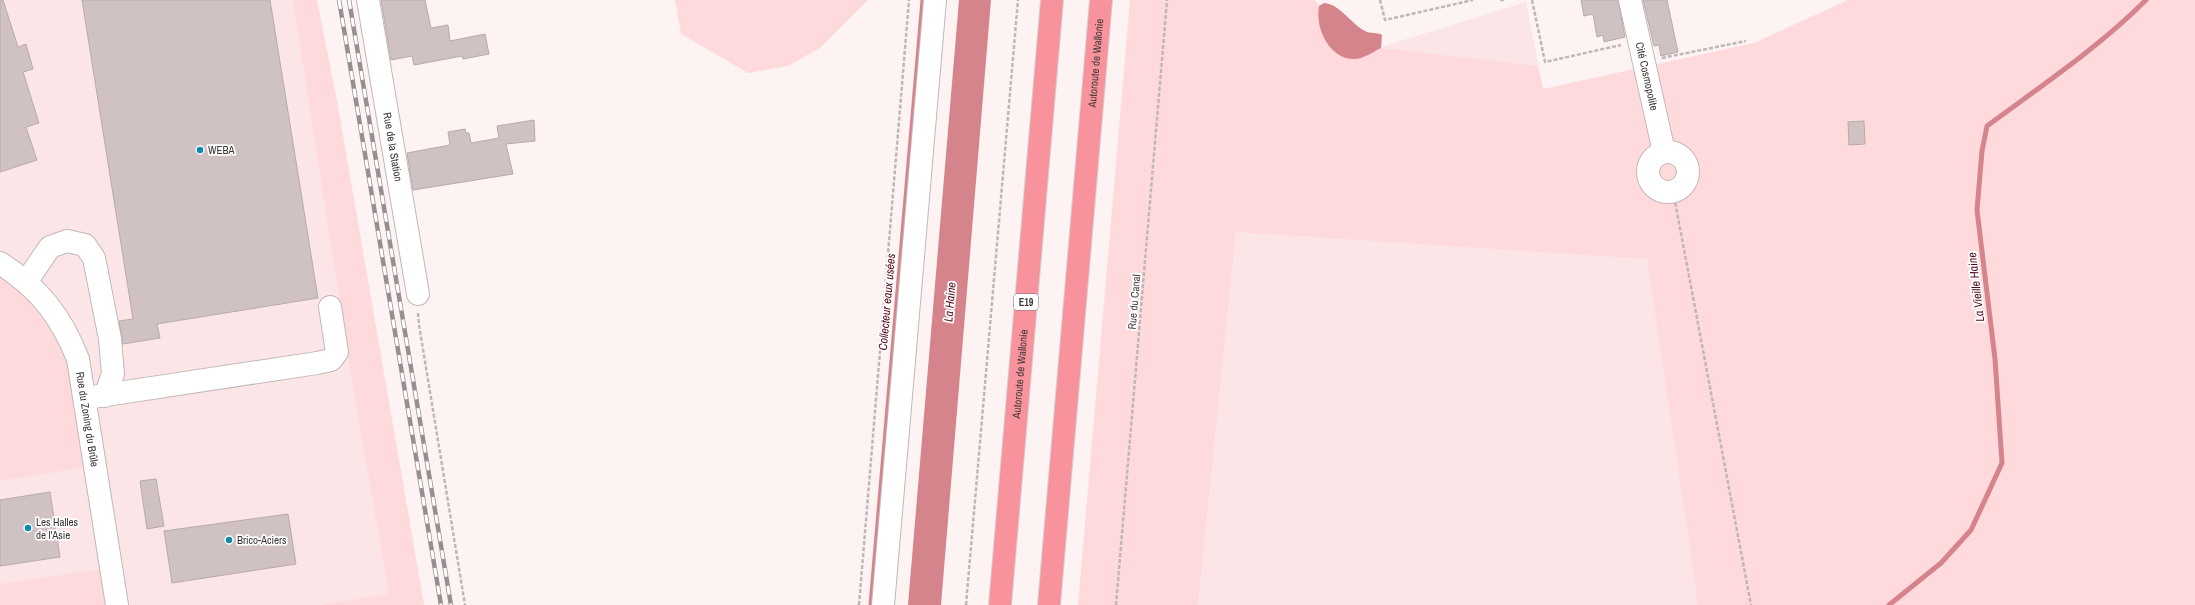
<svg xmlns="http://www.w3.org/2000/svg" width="2195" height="605" viewBox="0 0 2195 605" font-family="'Archivo Narrow',sans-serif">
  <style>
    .built { fill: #fce5e7 }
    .green { fill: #fedadc }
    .water { fill: #d6848c }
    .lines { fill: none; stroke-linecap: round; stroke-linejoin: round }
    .stream { stroke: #d6848c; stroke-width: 5 }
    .building { fill: #d0c2c3; stroke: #b7aaab }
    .minor-casing { stroke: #c3b6b7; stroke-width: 24 }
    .highway-casing { stroke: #d4d3d3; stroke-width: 24 }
    .path { stroke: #bfb6b6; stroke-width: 2.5; stroke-dasharray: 4 2; stroke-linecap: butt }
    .minor { stroke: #fff; stroke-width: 22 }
    .highway { stroke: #f8939d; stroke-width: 22 }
    .rail-casing { stroke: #978f8f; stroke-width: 4.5 }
    .rail { stroke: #fff; stroke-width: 3; stroke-dasharray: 9; stroke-linecap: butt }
    .poi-dot { fill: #0e8aac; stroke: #fff; stroke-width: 1.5 }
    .labels { text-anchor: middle; stroke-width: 3.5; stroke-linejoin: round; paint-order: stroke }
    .shield { fill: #fff; stroke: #767373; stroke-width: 1 }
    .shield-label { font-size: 10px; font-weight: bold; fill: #3c3737 }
    .street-label { font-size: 11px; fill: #3c3737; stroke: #fff }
    .poi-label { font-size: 11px; fill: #3c3737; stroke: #fff; text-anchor: start }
    .water-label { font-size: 12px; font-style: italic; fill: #54091b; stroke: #fff }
  </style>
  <rect width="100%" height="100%" fill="#fef3f3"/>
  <path class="built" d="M0,0H317L338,107L424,605H0Z
    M1315,0L1320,6L1381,47L1526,2L1543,89L1647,259L2195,605H1198L1236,232Z"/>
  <path class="green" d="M293,0H317L338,107L424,605H321L389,594L353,386Z
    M675,0H868L820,48L788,66L748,73L681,34Z
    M1130,0H1315C1321,8 1317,15 1320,23C1322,29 1327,34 1330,39C1345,65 1357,61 1381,48L1538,66L1543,89L1754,43L1848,0H2195V605H1697L1696,588L1647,259L1236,232L1198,605H1078Z
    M0,276L30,298L50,324L69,362L86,467L0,481Z
    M102,569L108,605H0V584Z"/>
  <path class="water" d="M959,0H991L941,605H908Z
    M1324,3C1340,4 1351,24 1365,31C1371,34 1377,32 1382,35L1381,48C1373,52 1362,60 1352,59C1328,57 1315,27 1319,6Z"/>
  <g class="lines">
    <path class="stream" d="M871,605L923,0
      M1889,605L1941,563L1971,530L2002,463L1995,359L1977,210L1982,151L1987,126C2041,86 2098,48 2146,0"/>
  </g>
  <path class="building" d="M3,0L18,47L26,44L33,69L23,72L39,123L26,127L37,160L0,172V1Z
    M82,0H270L318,298L157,324L160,338L123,344L119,321L133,319Z
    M381,0H425L431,28L448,25L450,41L485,34L489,54L463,59L462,56L414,65L412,56L391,60Z
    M1581,0H1618L1625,37L1604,42L1603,35L1597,37L1593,14L1584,16Z
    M1643,0H1667L1678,52L1661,56L1659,45L1654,46Z
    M534,120L535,141L506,144L513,174L413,190L407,153L450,145L448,132L465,129L466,133H469L471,143L499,138L497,126Z
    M1864,121L1865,144L1849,145L1848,122Z
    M156,479L164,526L147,529L140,481Z
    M50,492L60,557L0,566V500Z
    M288,514L296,564L172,583L164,531Z"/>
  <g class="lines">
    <defs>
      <g id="minor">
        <path id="s1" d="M368,0L418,294"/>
        <path id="s2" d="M1630,0L1664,152"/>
        <circle cx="1668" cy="172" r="20"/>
        <path id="s3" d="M0,263C39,288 61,316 78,359L117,605"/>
        <path d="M26,282L50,247L67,241L85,245L94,258L110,339L113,374L105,396"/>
        <path d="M86,398L317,363L331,360L337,352L330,307"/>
        <path d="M883,605L935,0"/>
      </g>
      <g id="highway">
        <path id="s4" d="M1000,605L1052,0"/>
        <path id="s5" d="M1049,605L1101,0"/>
      </g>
    </defs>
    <use href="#minor" class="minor-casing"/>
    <use href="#highway" class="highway-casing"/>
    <path class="path" d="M1380,0L1385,20L1473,0
      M1500,0H1505
      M1532,0L1545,62L1621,45
      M1662,58L1746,41
      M1673,191L1751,605
      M418,313L419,325L465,605
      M859,605L909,0
      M966,605L1018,0
      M1116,605L1167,0"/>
    <use href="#minor" class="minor"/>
    <use href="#highway" class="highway"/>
    <defs>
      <path id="rail" d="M339,0L441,605
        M349,0L451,605"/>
    </defs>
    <use href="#rail" class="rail-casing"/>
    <use href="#rail" class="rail"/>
  </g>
  <g class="poi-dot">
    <circle cx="200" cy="150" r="4"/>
    <circle cx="28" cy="528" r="4"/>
    <circle cx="229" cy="540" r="4"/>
  </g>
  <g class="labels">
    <rect class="shield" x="1014" y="294" width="24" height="16" rx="3"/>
    <g class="shield-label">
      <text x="1026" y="306">E19</text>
    </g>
    <g class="street-label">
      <text dy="4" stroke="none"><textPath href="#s5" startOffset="544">Autoroute de Wallonie</textPath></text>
      <text dy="4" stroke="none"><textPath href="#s2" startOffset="78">Cité Cosmopolite</textPath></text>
      <text dy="4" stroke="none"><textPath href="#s1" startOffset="149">Rue de la Station</textPath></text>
      <text transform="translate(1134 302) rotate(-85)" y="4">Rue du Canal</text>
      <text dy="4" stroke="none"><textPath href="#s4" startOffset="232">Autoroute de Wallonie</textPath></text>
      <text dy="4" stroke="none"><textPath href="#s3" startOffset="187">Rue du Zoning du Brûle</textPath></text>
    </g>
    <g class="poi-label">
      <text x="208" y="154">WEBA</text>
      <text x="36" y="526">Les Halles<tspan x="36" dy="13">de l'Asie</tspan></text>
      <text x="237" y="544">Brico-Aciers</text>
    </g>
    <g class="water-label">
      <text transform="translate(1976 287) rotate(-97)" y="4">La Vieille Haine</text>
      <text transform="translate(887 302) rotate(-85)" y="4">Collecteur eaux usées</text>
      <text transform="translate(950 302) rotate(-85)" y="4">La Haine</text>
    </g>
  </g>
</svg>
